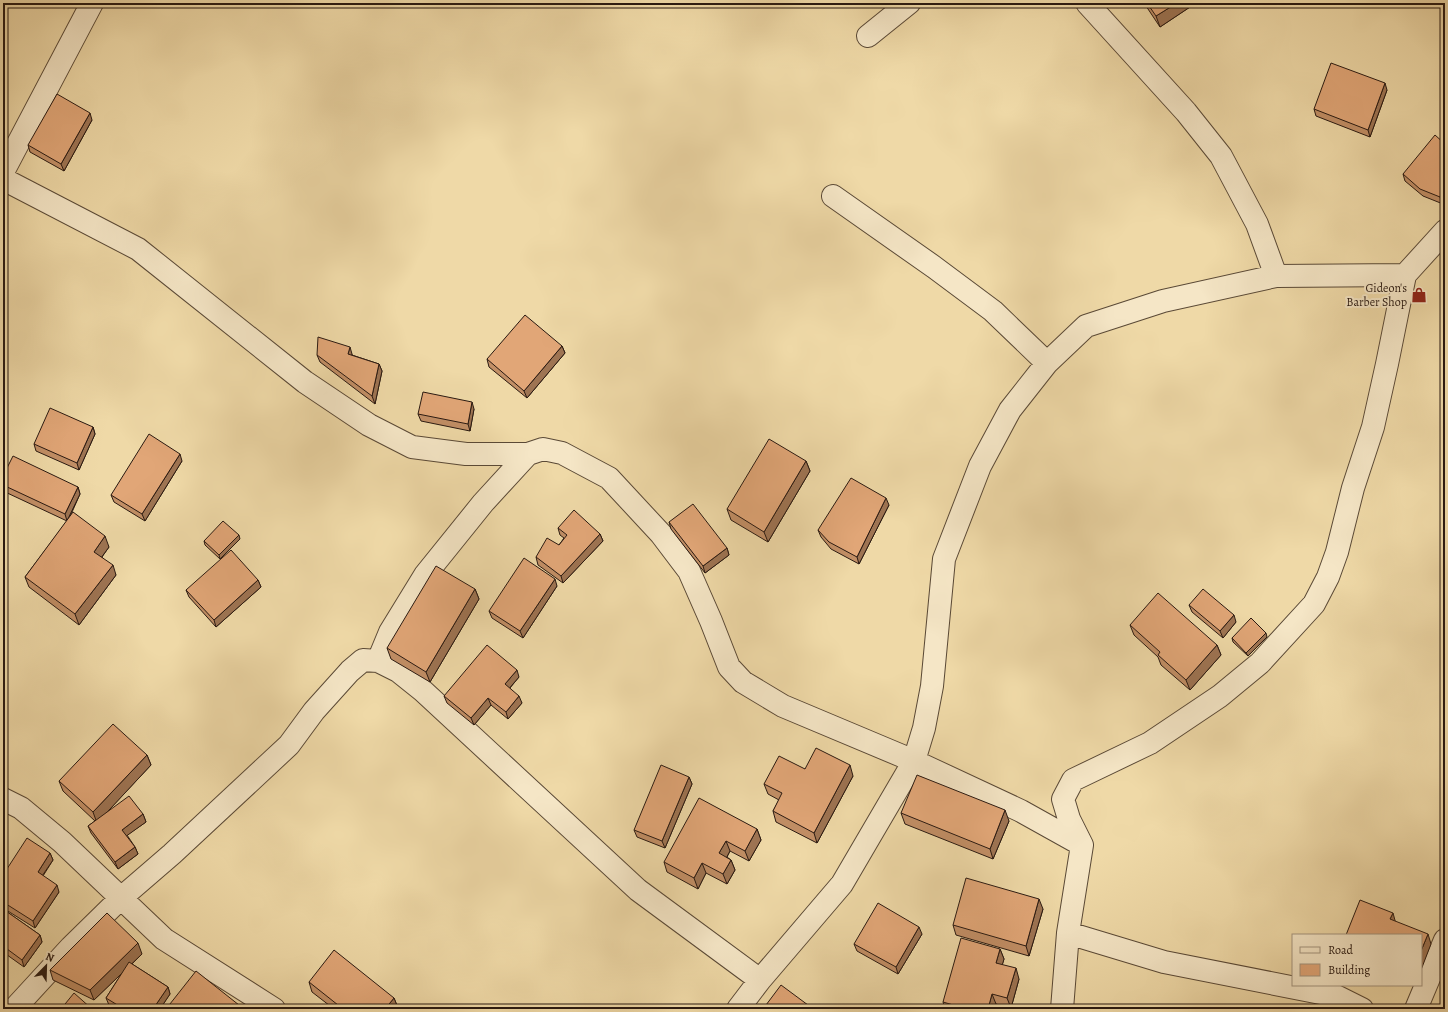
<svg xmlns="http://www.w3.org/2000/svg" width="1448" height="1012" viewBox="0 0 1448 1012" font-family="Alegreya,serif">
  <style>
    .lines { fill: none; stroke-linecap: round; stroke-linejoin: round }
    .minor-casing { stroke: #5a4936; stroke-width: 24 }
    .minor { stroke: #f5e6c6; stroke-width: 22 }
    .wall { fill: #c28f66; stroke: #291911 }
    .shaded-wall { fill: #9e7453; stroke: #291911 }
    .building { fill: #e1a677; stroke: #291911 }
    .labels { text-anchor: middle; stroke-width: 4; stroke-linejoin: round; paint-order: stroke }
    .poi-label { font-size: 12px; fill: #291911; stroke: #f5e6c6; text-anchor: end }
  </style>
  <rect width="100%" height="100%" fill="#efd9a7"/>
  <filter id="stains"><feTurbulence type="fractalNoise" baseFrequency=".005" numOctaves="4"/><feColorMatrix values="0 0 0 0 .2 0 0 0 0 .09 0 0 0 0 .02 0 0 0 .5 -.17"/></filter>
  <radialGradient id="worn" r=".72"><stop offset=".6" stop-color="#630" stop-opacity="0"/><stop offset="1" stop-color="#630" stop-opacity=".3"/></radialGradient>
  <g class="lines">
    <defs>
      <path id="minor" d="M1087,3L1186,112L1221,156L1257,224L1276,276
        M868,36L909,3
        M3,172L92,3
        M3,179L138,249L305,382L369,425L412,447L466,454H528
        M833,196L934,267L993,311L1047,363
        M378,661L390,632L425,575L483,503L528,454L543,449L562,453L609,478L661,534L689,571L711,621L729,667L743,682L783,706L914,761L1021,811L1082,845
        M3,799L21,808L62,842L164,939L274,1009
        M1068,933L1164,962L1336,996L1362,1009
        M14,1009L71,947L121,898L172,854L289,745L314,711L350,671L363,660L378,661L398,671L423,691L638,890L760,980
        M738,1009L760,980L842,884L914,761L924,728L932,686L944,559L980,466L1010,410L1047,363L1086,326L1163,301L1276,276L1405,275L1445,231
        M1062,1009L1068,933L1082,845L1069,819L1063,799L1073,780L1150,743L1220,696L1260,663L1314,604L1328,577L1337,552L1353,488L1373,427L1387,364L1405,275
        M1416,1009L1445,940"/>
    </defs>
    <use href="#minor" class="minor-casing"/>
    <use href="#minor" class="minor"/>
  </g>
  <path class="wall" d="M1144,3H1196L1160,27Z
    M1387,90L1370,137L1316,116L1314,109Z
    M92,120L64,171L30,152L28,145Z
    M1445,144V201L1443,204L1423,196L1405,181L1403,174Z
    M562,346L565,353L527,398L489,367L487,359Z
    M352,354V355L379,364L382,371L375,404L320,362L317,355Z
    M474,409L470,431L421,421L418,414Z
    M93,427L95,434L79,470L36,451L34,444Z
    M182,461L145,521L114,502L111,495Z
    M806,461L810,471L768,542L731,520L727,509Z
    M3,476L78,487L80,494L69,519L109,547L102,557L116,575L79,625L29,587L25,577L67,521L3,491Z
    M889,505L859,564L831,549L821,537L818,530Z
    M669,522L727,548L729,555L705,573L671,529Z
    M558,528L600,534L603,541L563,583L538,565L536,557L559,545L564,538L560,535Z
    M240,539L220,559L205,545L204,541Z
    M258,580L261,587L216,627L189,597L186,590Z
    M557,586L523,638L492,618L489,611Z
    M475,589L479,599L430,682L391,659L387,648Z
    M1189,605L1236,622L1223,638L1192,612Z
    M1130,625L1217,645L1221,655L1190,690L1161,665L1158,657L1134,635Z
    M1267,637L1248,656L1233,642L1232,638Z
    M519,677L510,688L522,703L508,719L491,705L474,725L447,703L444,696Z
    M147,755L151,765L106,813L143,814L146,822L127,835L135,847L138,854L118,869L91,833L88,826L95,821L63,791L59,781Z
    M805,769L853,776L817,843L776,822L773,811L779,800L768,794L764,784Z
    M689,777L692,784L665,848L637,837L634,830Z
    M901,813L1009,821L993,859L905,824Z
    M757,829L761,840L749,861L730,851L727,857L731,860L735,870L727,884L706,873L698,889L667,872L664,862Z
    M50,853L53,860L43,876L59,892L35,928L3,908V875Z
    M3,909L40,935L42,942L24,967L3,952Z
    M1043,909L1029,956L956,935L953,925Z
    M922,934L898,974L857,951L854,944Z
    M1000,949L1004,959L1002,965L1019,979L1011,1008L996,1004L994,1009H945L943,1002Z
    M142,954L132,964L168,987L170,994L160,1009H115L109,1005L106,998L122,973L94,1000L53,980L50,970Z
    M309,982L394,998L398,1008L397,1009H334L312,992Z"/>
  <path class="shaded-wall" d="M1177,3H1196L1160,27L1156,16Z
    M1385,83L1387,90L1370,137L1368,130Z
    M90,113L92,120L64,171L61,164Z
    M1445,190V201L1443,204L1440,197Z
    M562,346L565,353L527,398L524,391Z
    M350,347L352,354L350,361L348,354Z
    M379,364L382,371L375,404L372,396Z
    M472,402L474,409L470,431L468,424Z
    M93,427L95,434L79,470L77,463Z
    M180,454L182,461L145,521L142,514Z
    M806,461L810,471L768,542L764,532Z
    M78,487L80,494L67,521L65,514Z
    M886,498L889,505L859,564L857,557Z
    M600,534L603,541L563,583L561,576Z
    M239,535L240,539L220,559L219,555Z
    M105,536L109,547L98,562L94,552Z
    M727,548L729,555L705,573L703,566Z
    M113,565L116,575L79,625L75,614Z
    M555,579L557,586L523,638L520,631Z
    M258,580L261,587L216,627L214,620Z
    M475,589L479,599L430,682L426,672Z
    M1234,615L1236,622L1223,638L1220,631Z
    M1266,633L1267,637L1248,656L1246,653Z
    M1217,645L1221,655L1190,690L1186,680Z
    M517,670L519,677L507,691L505,684Z
    M519,696L522,703L508,719L506,712Z
    M488,698L491,705L474,725L471,718Z
    M147,755L151,765L97,823L93,812Z
    M850,765L853,776L817,843L814,833Z
    M689,777L692,784L665,848L662,841Z
    M1005,810L1009,821L993,859L990,849Z
    M143,814L146,822L125,837L122,830Z
    M757,829L761,840L749,861L745,851Z
    M3,838L5,842L3,845Z
    M726,841L730,851L723,864L719,853Z
    M135,847L138,854L118,869L115,862Z
    M50,853L53,860L40,879L38,872Z
    M731,860L735,870L727,884L723,874Z
    M702,863L706,873L698,889L694,878Z
    M57,885L59,892L35,928L33,921Z
    M1039,899L1043,909L1029,956L1026,946Z
    M1393,913L1396,924L1390,919Z
    M919,927L922,934L898,974L896,967Z
    M1428,934L1431,944L1421,970V951Z
    M40,935L42,942L24,967L22,960Z
    M138,943L142,954L94,1000L90,990Z
    M1000,949L1004,959L1000,973L996,963Z
    M1016,968L1019,979L1011,1008L1007,998Z
    M168,987L170,994L160,1009H153Z
    M992,994L996,1004L994,1009H988Z
    M394,998L398,1008L397,1009H385Z"/>
  <path class="building" d="M1147,3H1177L1156,16Z
    M1331,63L1385,83L1368,130L1314,109Z
    M57,94L90,113L61,164L28,145Z
    M1435,135L1445,144V190L1440,197L1420,189L1403,174Z
    M525,315L562,346L524,391L487,359Z
    M318,337L350,347L348,354L379,364L372,396L317,355Z
    M423,392L472,402L468,424L418,414Z
    M50,408L93,427L77,463L34,444Z
    M149,434L180,454L142,514L111,495Z
    M769,439L806,461L764,532L727,509Z
    M13,456L78,487L65,514L3,485V476Z
    M851,478L886,498L857,557L829,542L818,530Z
    M693,504L727,548L703,566L669,522Z
    M574,510L600,534L561,576L536,557L547,538L559,545L567,535L558,528Z
    M73,512L105,536L94,552L113,565L75,614L25,577Z
    M223,521L239,535L219,555L204,541Z
    M231,550L258,580L214,620L186,590Z
    M524,558L555,579L520,631L489,611Z
    M436,566L475,589L426,672L387,648Z
    M1203,589L1234,615L1220,631L1189,605Z
    M1158,593L1217,645L1186,680L1158,655L1160,652L1130,625Z
    M1251,618L1266,633L1246,653L1232,638Z
    M487,645L517,670L505,684L519,696L506,712L488,698L471,718L444,696Z
    M113,724L147,755L93,812L59,781Z
    M816,748L850,765L814,833L773,811L782,793L764,784L779,756L805,769Z
    M661,765L689,777L662,841L634,830Z
    M917,775L1005,810L990,849L901,813Z
    M129,796L143,814L122,830L135,847L115,862L88,826Z
    M699,798L757,829L745,851L726,841L719,853L731,860L723,874L702,863L694,878L664,862Z
    M27,838L50,853L38,872L57,885L33,921L3,902V875Z
    M966,878L1039,899L1026,946L953,925Z
    M1360,900L1393,913L1390,919L1428,934L1421,951V935H1346Z
    M878,903L919,927L896,967L854,944Z
    M3,909L40,935L22,960L3,946Z
    M107,913L138,943L90,990L50,970Z
    M961,938L1000,949L996,963L1016,968L1007,998L992,994L988,1009H967L943,1002Z
    M334,950L394,998L385,1009H343L309,982Z
    M129,962L168,987L153,1009H124L106,998Z
    M196,971L244,1009H166Z
    M781,985L812,1008L811,1009H763Z
    M74,993L92,1009H61Z"/>
  <defs>
    <symbol id="shop-bare" viewBox="-9 -9 18 18"><path d="M-5-2.5h2.3a2.7 3.5 0 0 1 5.4 0H5L5.5 6h-11ZM-1.5-2.5h3a1.5 2.3 0 0 0-3 0Z" fill="#8f2418" stroke="#f5e6c6" stroke-width="2.5" paint-order="stroke"/></symbol>
  </defs>
  <g fill-rule="evenodd">
    <use href="#shop-bare" x="1408" y="284" width="22" height="22"/>
  </g>
  <g class="labels">
    <g class="poi-label">
      <text x="1407" y="292">Gideon's<tspan x="1407" dy="14">Barber Shop</tspan></text>
    </g>
  </g>
  <rect width="1448" height="1012" fill="none" stroke="#efd9a7" stroke-width="16"/>
  <rect x="4" y="4" width="1440" height="1004" fill="none" stroke="#291911" stroke-width="2"/>
  <rect x="8" y="8" width="1432" height="996" fill="none" stroke="#291911"/>
  <rect x="1292" y="934" width="130" height="52" fill="#f5e6c6" stroke="#a3947e"/>
  <rect x="1300" y="947" width="20" height="6" fill="#f5e6c6" stroke="#a3947e"/>
  <text x="1328" y="954" font-size="12" fill="#291911">Road</text>
  <rect x="1300" y="964" width="20" height="12" fill="#e1a677" stroke="#a3947e"/>
  <text x="1328" y="974" font-size="12" fill="#291911">Building</text>
  <g transform="translate(46 966) rotate(23)" stroke="#f5e6c6" stroke-width="3" paint-order="stroke">
  <path d="M0-3L7 15L0 10L-7 15Z" fill="#291911"/>
  <text y="-6" font-size="11" font-weight="bold" text-anchor="middle" fill="#291911">N</text>
  </g>
  <rect width="100%" height="100%" filter="url(#stains)"/>
  <rect width="100%" height="100%" fill="url(#worn)"/>
</svg>
